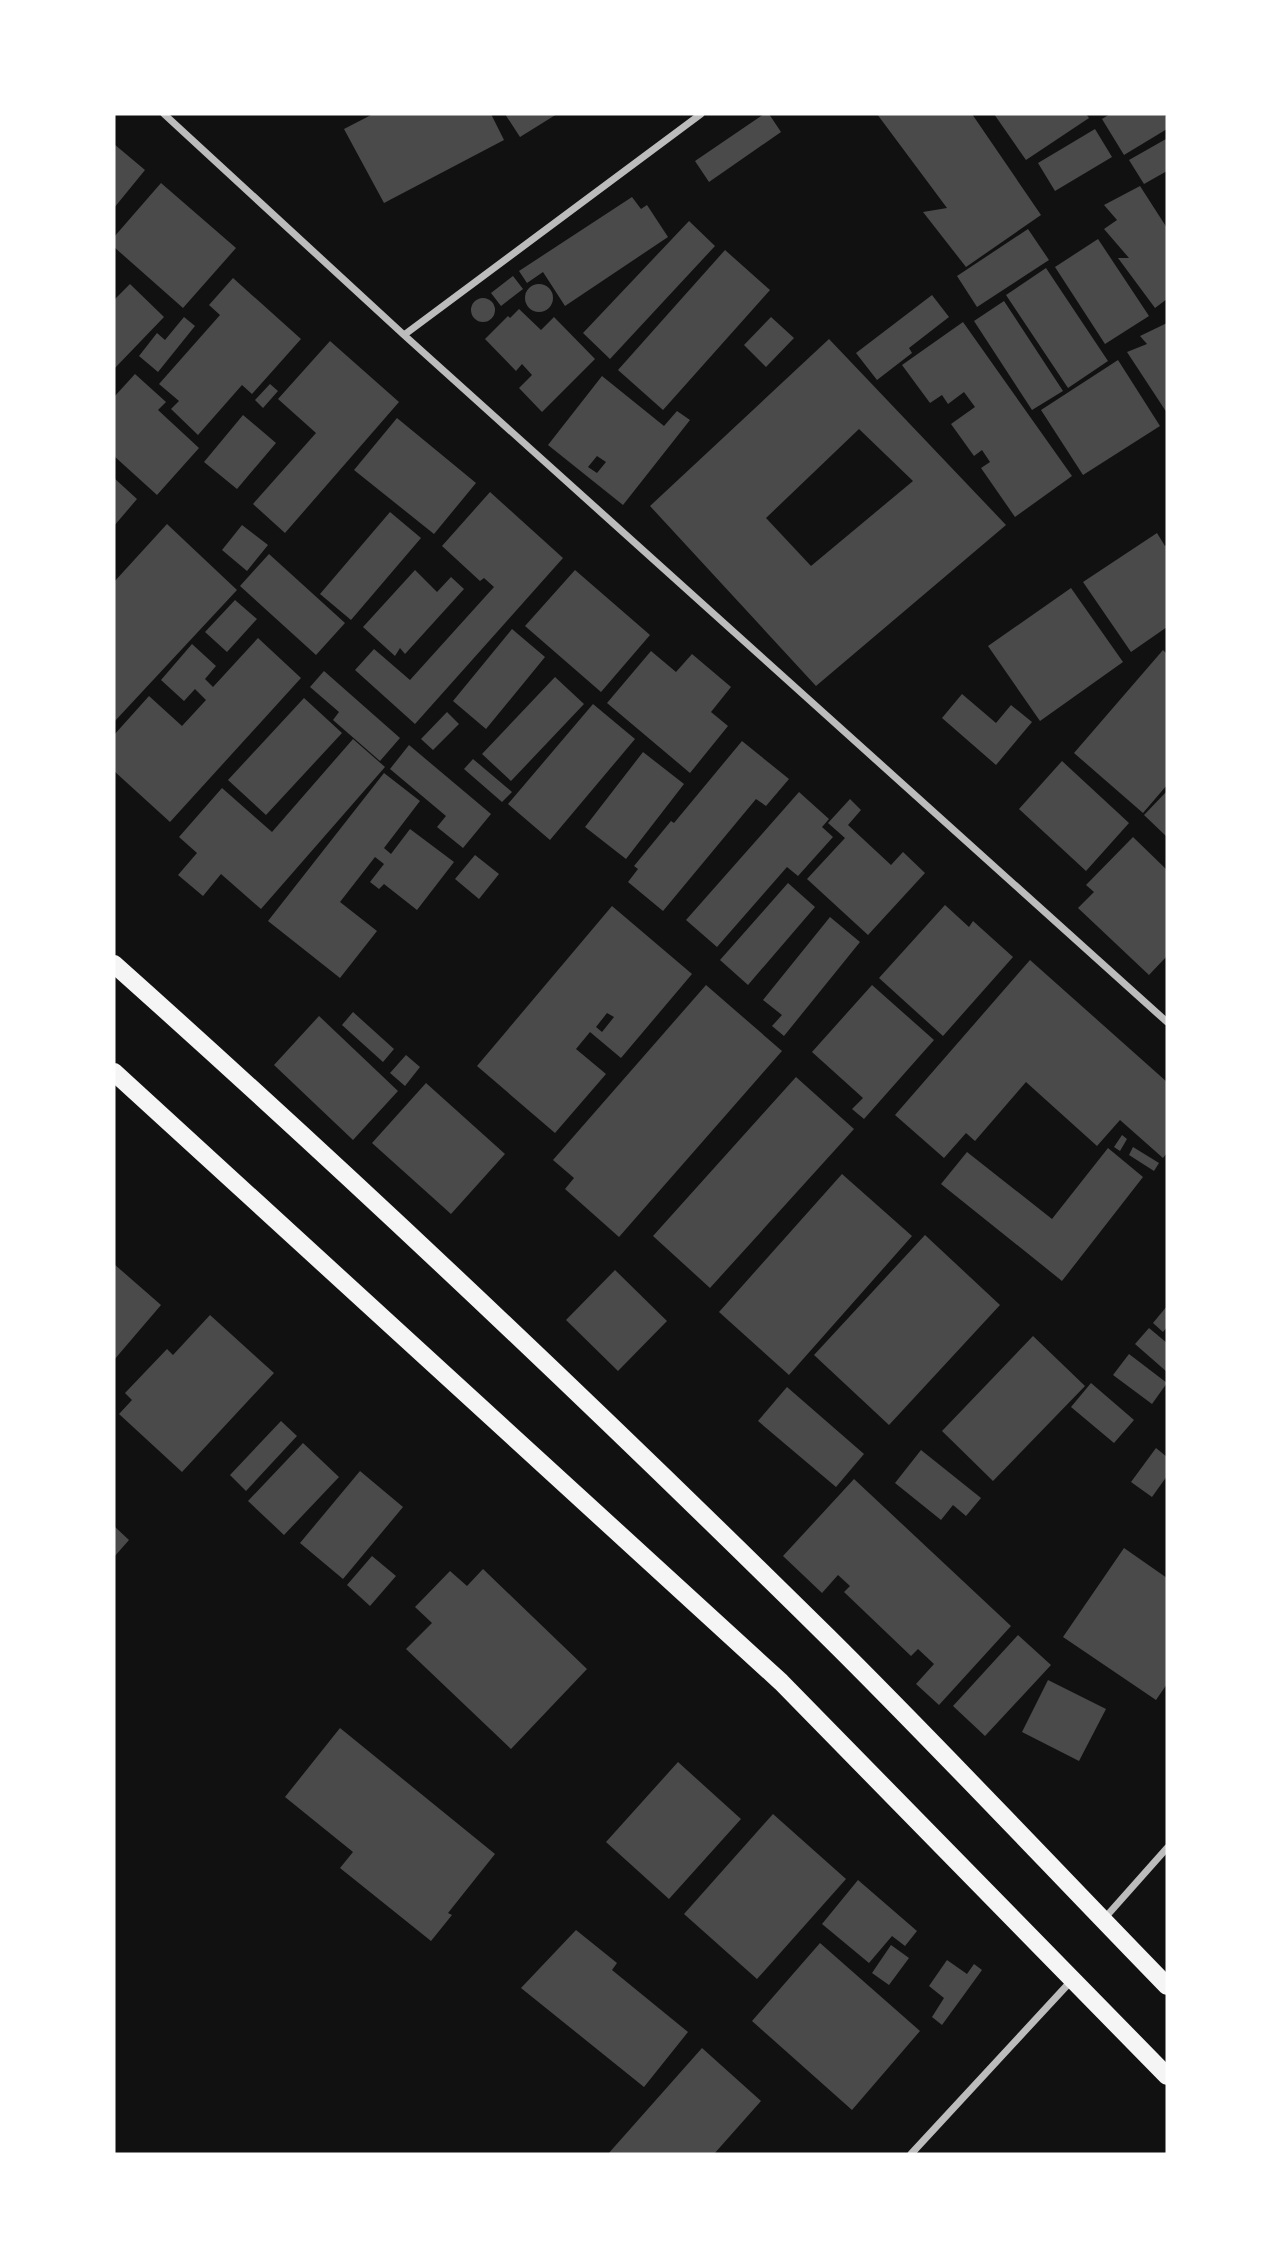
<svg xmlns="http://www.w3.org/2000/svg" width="1281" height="2268" viewBox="0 0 1281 2268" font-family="Karla,sans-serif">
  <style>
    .building { fill: #4a4a4a; fill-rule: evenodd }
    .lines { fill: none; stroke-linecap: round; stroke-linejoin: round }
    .minor { stroke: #bcbcbc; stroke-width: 7 }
    .primary { stroke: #f5f5f5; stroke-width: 18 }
  </style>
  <rect width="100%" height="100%" fill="#111"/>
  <path class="building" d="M373,114H491L504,140L384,203L344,129Z
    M505,114H557L520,137Z
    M764,114H769L781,132L709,182L695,161Z
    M877,114H972L1041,215L966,267L923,212L947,208Z
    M994,114H1086L1089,118L1026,160Z
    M1110,114H1164L1167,118V129L1124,155L1102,119Z
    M1095,129L1112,157L1055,191L1038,163Z
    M1166,139L1167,171L1144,184L1129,160Z
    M114,144L145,170L114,208Z
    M161,183L236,248L183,308L114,247V237Z
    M1140,186L1167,228V299L1155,308L1118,258H1129L1104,229L1117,220L1104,205Z
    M632,197L641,209L647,205L668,237L565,306L543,272L527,283L519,271Z
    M689,221L715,246L610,359L583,333Z
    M1028,229L1049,260L977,307L957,276Z
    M1098,239L1149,316L1105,344L1055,267Z
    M725,250L770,290L663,410L618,370Z
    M1046,268L1108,361L1068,388L1006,295Z
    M513,276L523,289L501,306L491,293Z
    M233,278L301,339L252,394L242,385L198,435L171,409L179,401L159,384L220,315L209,305Z
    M130,284L164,317L114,369V300Z
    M525 298a14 14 0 1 1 28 0a14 14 0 1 1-28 0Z
    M932,295L949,317L909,348L912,353L877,380L856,353Z
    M471 310a12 12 0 1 1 24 0a12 12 0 1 1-24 0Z
    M1004,301L1063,391L1032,410L974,321Z
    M519,309L541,330L554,317L595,359L542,412L519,388L532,375L522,364L516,371L485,339L508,316L510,318Z
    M184,317L195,326L158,372L139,356L157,333L165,340Z
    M771,317L794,338L766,367L744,345Z
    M963,322L1072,476L1015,517L981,468L990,462L982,450L974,456L951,424L975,407L964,392L948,404L942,395L930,403L902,365Z
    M1167,323V413L1127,352L1147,344L1140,336Z
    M829,339L1006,525L816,686L650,506ZM859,429L913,481L811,566L766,518Z
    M330,341L399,402L285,533L253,504L316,433L278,399Z
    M1118,360L1160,426L1083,475L1041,410Z
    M135,374L166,402L158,410L199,448L157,495L114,456V397Z
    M602,376L664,426L677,411L690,420L623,505L548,445ZM597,456L606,462L597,473L588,467Z
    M270,384L278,391L263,408L255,400Z
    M243,415L276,443L237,489L204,462Z
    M397,418L476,483L434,534L354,470Z
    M114,478L137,499L114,526Z
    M490,492L563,558L415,724L355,670L374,649L410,680L494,587L484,578L480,581L442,546Z
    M390,512L421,538L351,620L320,594Z
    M167,524L237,590L114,722V582Z
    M242,525L268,545L247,571L222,550Z
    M1157,533L1165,546L1167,545V627L1131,652L1083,582Z
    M269,554L345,623L316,655L240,586Z
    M415,570L437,592L451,577L464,589L405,654L400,648L395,656L363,627Z
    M575,570L650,635L601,692L525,626Z
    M1071,588L1123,662L1040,721L988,646Z
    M235,600L257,619L227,652L205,632Z
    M512,629L545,657L486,729L453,701Z
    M258,638L301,678L170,822L114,771V735L149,696L182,726L206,700L195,689L184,701L161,680L192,644L216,666L205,679L213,687Z
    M1163,650L1167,654V785L1143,813L1074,753Z
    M651,651L676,672L692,654L731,687L711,712L728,726L690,773L607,703Z
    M324,671L400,738L380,761L333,720L339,712L310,687Z
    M555,677L584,704L511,781L482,754Z
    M962,694L996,723L1011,705L1032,722L996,765L942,718Z
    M304,698L342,733L266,815L228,780Z
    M593,704L635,739L550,840L508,804Z
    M447,712L459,724L433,750L421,739Z
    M353,739L385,767L261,909L221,874L203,896L178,875L197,853L179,837L222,788L272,832Z
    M742,741L789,779L766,806L756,799L663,911L628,882L638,869L634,866L671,821L674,823Z
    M409,745L491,814L463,848L437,827L446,816L390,769Z
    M643,752L684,784L626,859L585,827Z
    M473,759L512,792L502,802L464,769Z
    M1062,761L1129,823L1086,871L1019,809Z
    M384,773L420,801L384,848L391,854L410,829L454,862L417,910L384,884L379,889L370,882L384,864L375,857L340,902L377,931L340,978L268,921Z
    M1167,791V837L1144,815Z
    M799,792L829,819L822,827L833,837L798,876L787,867L717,947L686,920Z
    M850,799L861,810L848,825L891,865L903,852L925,873L868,935L807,879L845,838L828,823Z
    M1133,837L1167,870V956L1149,975L1078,908L1094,892L1086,885Z
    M475,855L499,874L479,899L455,879Z
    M788,883L815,907L748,985L720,960Z
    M945,905L969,927L973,921L1013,957L943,1036L879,978Z
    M612,906L692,974L621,1058L590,1032L576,1049L606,1074L555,1133L477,1066ZM607,1013L614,1017L602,1032L596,1027Z
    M830,917L860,942L784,1036L772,1026L782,1015L763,1000Z
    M1030,960L1167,1082V1153L1163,1158L1120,1120L1097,1146L1026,1082L975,1141L966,1133L944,1158L895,1115Z
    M706,985L782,1051L619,1237L565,1189L574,1178L553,1160Z
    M872,985L934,1040L864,1119L852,1109L863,1098L812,1052Z
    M353,1012L394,1049L383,1062L342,1025Z
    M319,1016L398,1091L353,1140L274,1065Z
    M406,1055L420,1067L405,1086L390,1073Z
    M796,1077L854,1129L710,1288L653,1236Z
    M426,1083L505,1154L451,1214L372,1143Z
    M1122,1135L1127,1139L1120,1151L1114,1147Z
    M1133,1147L1159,1163L1154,1171L1129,1155Z
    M1108,1148L1143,1177L1062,1281L941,1184L967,1152L1052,1219Z
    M842,1174L912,1236L789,1375L719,1312Z
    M925,1235L1000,1305L889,1425L814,1355Z
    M114,1264L161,1305L114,1360Z
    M615,1270L667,1321L618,1371L566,1320Z
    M1167,1306V1327L1163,1332L1153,1323Z
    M210,1315L274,1373L182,1472L119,1414L132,1400L125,1393L167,1349L173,1355Z
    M1149,1328L1167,1343V1372L1135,1344Z
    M1033,1336L1085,1386L993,1481L942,1431Z
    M1129,1354L1167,1383L1152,1404L1113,1375Z
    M1091,1383L1134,1420L1114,1443L1071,1407Z
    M787,1387L864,1454L836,1487L758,1421Z
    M281,1421L297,1436L246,1491L230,1475Z
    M303,1443L339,1477L284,1535L248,1501Z
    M1156,1448L1167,1457V1476L1152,1497L1131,1482Z
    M921,1450L981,1498L966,1516L953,1505L941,1520L895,1483Z
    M360,1471L403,1507L343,1579L300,1543Z
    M854,1479L1011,1626L939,1705L916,1684L934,1664L918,1649L911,1656L844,1592L850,1586L838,1575L822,1593L783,1556Z
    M114,1526L129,1540L114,1557Z
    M1124,1548L1167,1578V1684L1156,1700L1063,1637Z
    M372,1556L396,1576L370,1606L347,1585Z
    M483,1569L587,1669L511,1749L406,1649L432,1623L415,1607L450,1571L467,1586Z
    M1018,1635L1051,1665L985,1736L953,1706Z
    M1048,1680L1106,1709L1079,1761L1022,1732Z
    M340,1728L495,1854L448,1913L452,1915L431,1941L340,1868L353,1852L285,1797Z
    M678,1762L741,1819L669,1899L606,1842Z
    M773,1814L846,1879L757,1979L684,1914Z
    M858,1880L917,1931L905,1946L892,1936L869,1963L822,1924Z
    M576,1930L617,1963L612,1970L688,2032L644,2087L521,1988Z
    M820,1943L920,2031L852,2110L752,2021Z
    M891,1945L909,1958L889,1985L872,1973Z
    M947,1960L967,1974L974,1964L982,1970L942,2025L932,2017L944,1998L929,1986Z
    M702,2048L761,2101L714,2154H608Z"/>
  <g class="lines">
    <path class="minor" d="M164,114L404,335L1167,1022
      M404,335L701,114
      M1103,1920L1167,1848
      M911,2154L1072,1980"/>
    <path class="primary" d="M114,964C358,1182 595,1407 828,1637C943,1751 1054,1870 1167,1986
      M114,1072L781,1682L1167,2076"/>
  </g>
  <rect width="1281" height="2268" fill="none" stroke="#ffffff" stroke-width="231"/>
</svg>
